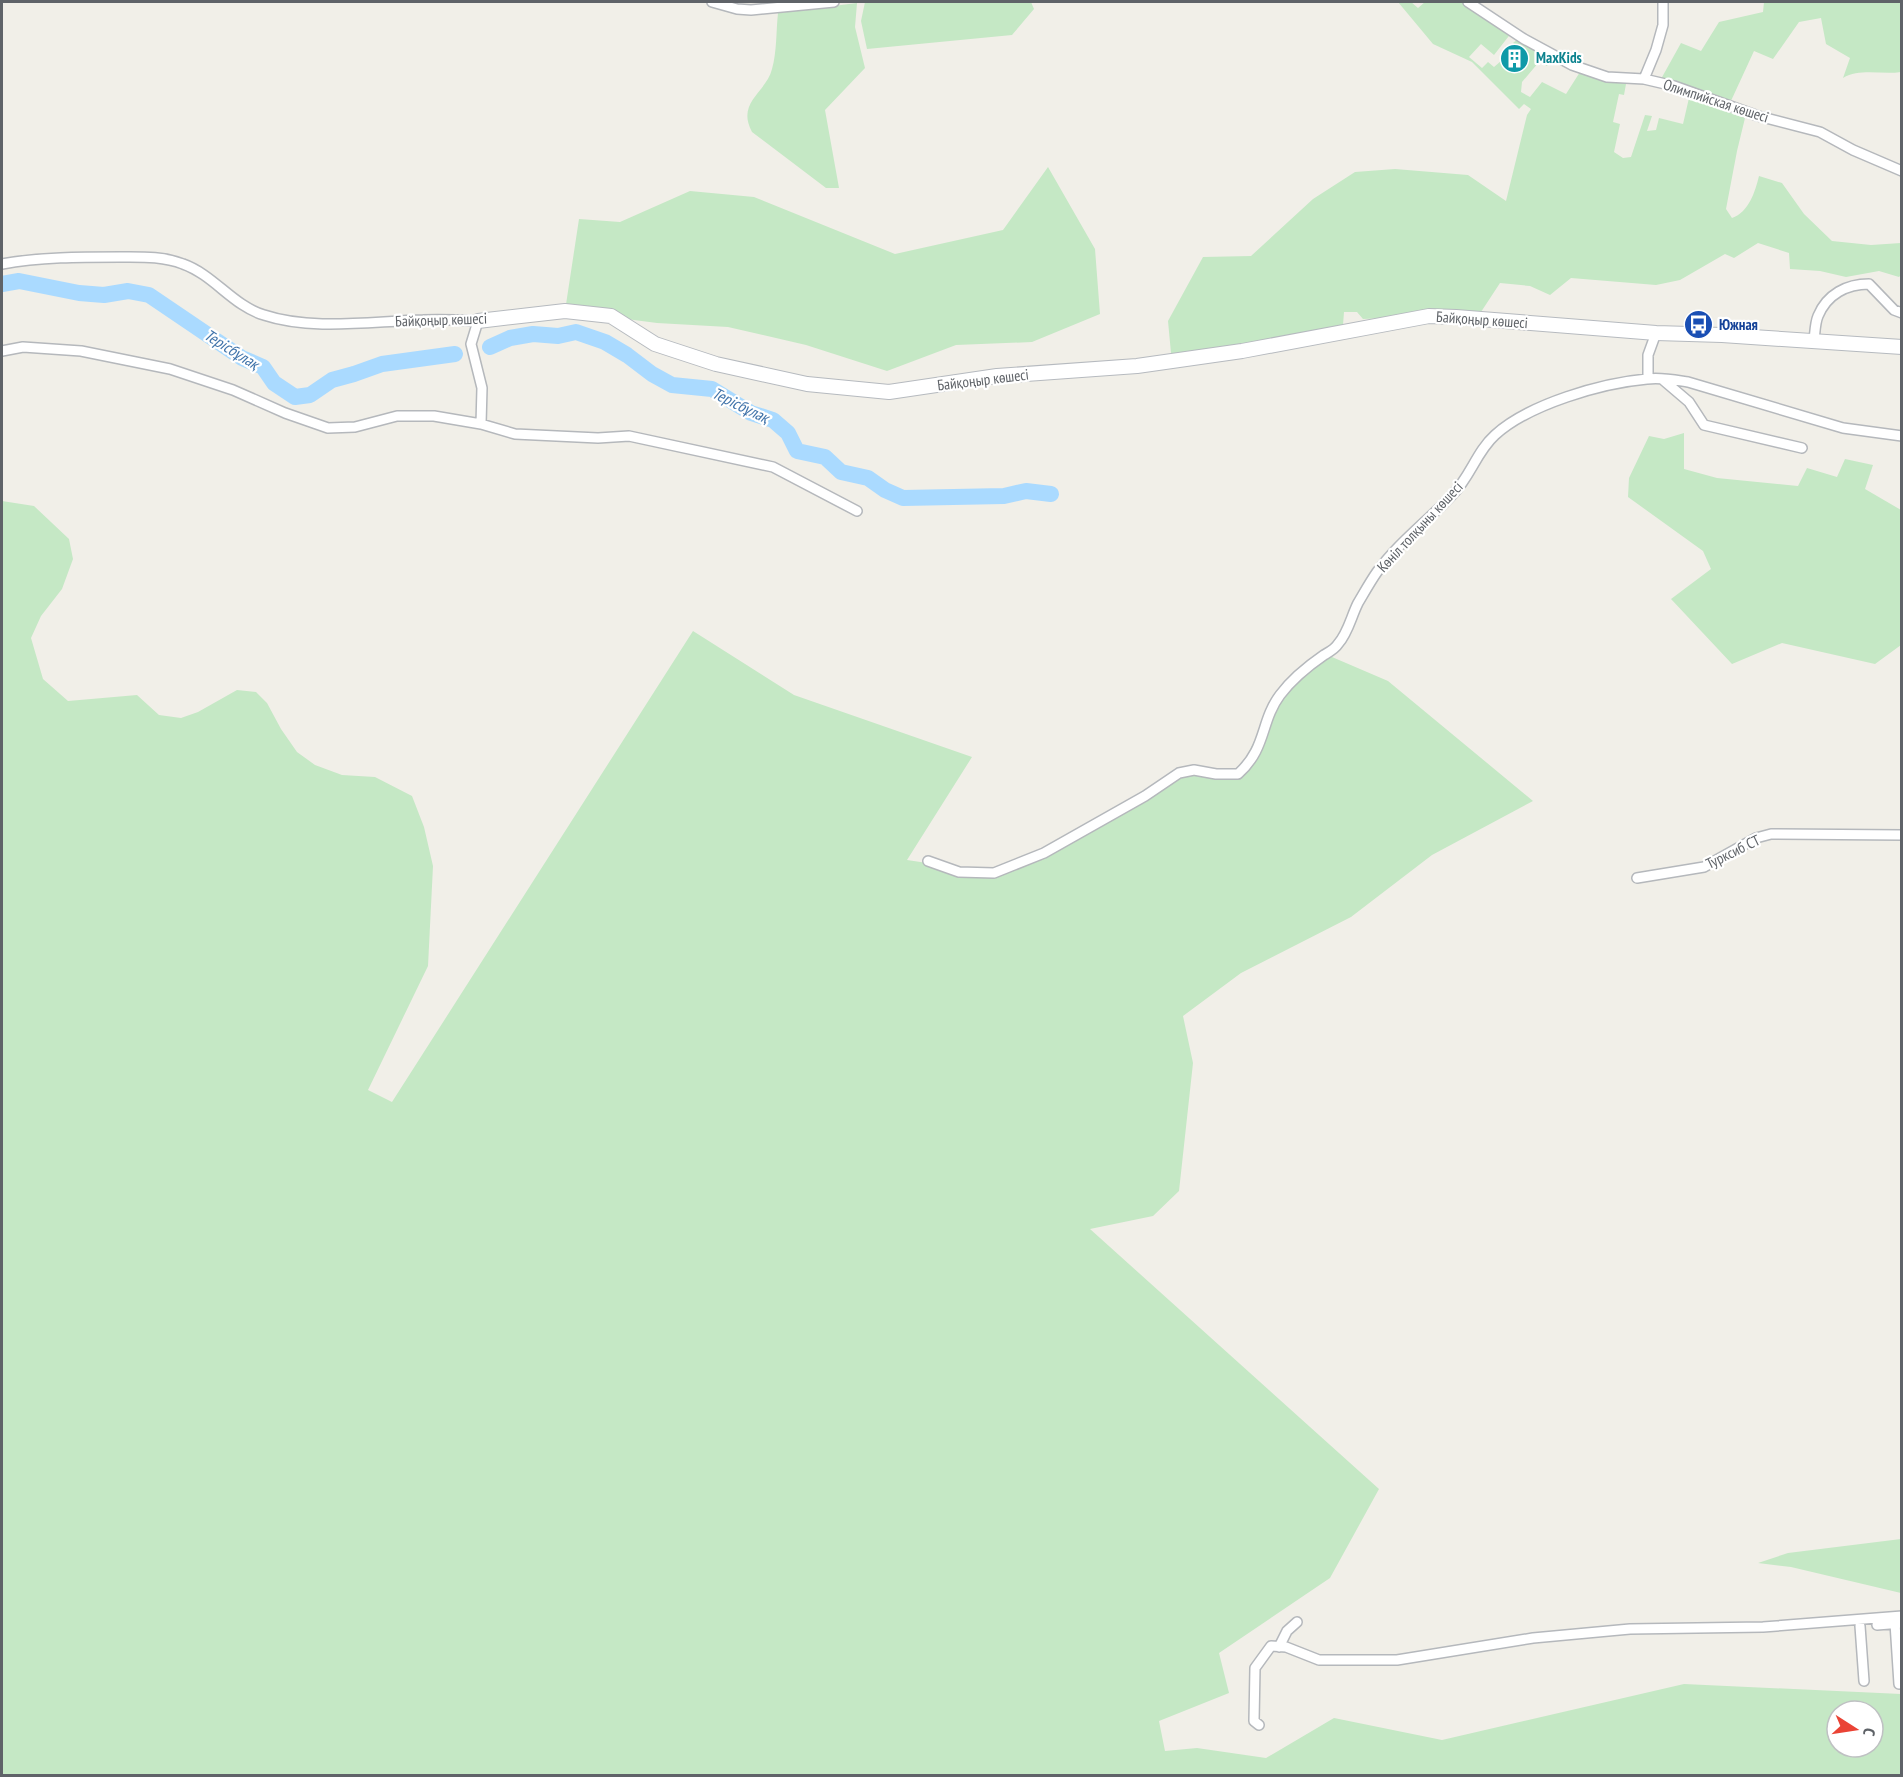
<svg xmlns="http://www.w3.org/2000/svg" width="1903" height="1777" viewBox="0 0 1903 1777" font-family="'PT Sans Narrow',sans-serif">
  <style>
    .green { fill: #c5e8c5; fill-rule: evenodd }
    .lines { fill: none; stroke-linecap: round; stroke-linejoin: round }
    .river { stroke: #aadaff; stroke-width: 16 }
    .street-casing { stroke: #b5b8bc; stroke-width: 12 }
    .secondary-casing { stroke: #b6babf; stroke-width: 16 }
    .street { stroke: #fff; stroke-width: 9 }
    .secondary { stroke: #fff; stroke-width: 14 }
    .labels { text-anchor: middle; stroke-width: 4.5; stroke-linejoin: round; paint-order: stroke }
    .culture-label { font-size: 15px; font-weight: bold; fill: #0d838f; stroke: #fff; text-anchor: start }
    .street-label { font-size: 15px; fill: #5f6368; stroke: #fff }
    .transit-label { font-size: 15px; font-weight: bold; fill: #164399; stroke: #fff; text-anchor: start }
    .water-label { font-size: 16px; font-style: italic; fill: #4174aa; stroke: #fff }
  </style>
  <rect width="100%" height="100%" fill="#f1efe8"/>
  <path class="green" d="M865,2H1031L1034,9L1012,35L867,49L861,21Z
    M1398,2H1411L1418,8L1425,2H1463L1512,32L1494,55L1481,44L1469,57L1482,68L1488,62L1494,67L1501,61L1518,71L1529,55L1513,43L1518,39L1551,59L1547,66L1539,62L1522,82L1521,92L1530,97L1542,82L1566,94L1580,72L1626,84L1624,95L1619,94L1613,122L1620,124L1614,152L1623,158L1631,157L1645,115L1652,116L1647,131L1656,130L1659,118L1683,124L1689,98L1745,118L1737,151L1726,209L1732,218C1749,212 1755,192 1759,176L1782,183L1804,214L1832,241L1871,245L1901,243V275L1899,277L1879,271L1846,277L1820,271L1790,269L1789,253L1758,243L1734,258L1725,254L1680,280L1656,285L1571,278L1550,295L1530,286L1500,283L1481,312L1446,310L1412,317L1363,319L1357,312H1344L1343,325C1289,340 1227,352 1171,353L1168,321L1203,257L1251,256L1313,199L1355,172L1395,169L1468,175L1506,201L1527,115L1531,109L1524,104L1519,109L1472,62L1433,44Z
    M1764,2H1901V72C1882,75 1860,68 1843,78L1850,58L1826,44L1821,18L1799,22L1773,59L1754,51L1730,103L1661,79L1681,43L1701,51L1719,22L1763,12Z
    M857,3L855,27L865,68L825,110L839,188H826L752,132C736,102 766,93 772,69C777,52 776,31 778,13Z
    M1048,167L1095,249L1100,314L1032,342L956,345L887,371L806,345L728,327L657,323L565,311L579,219L620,222L690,191L754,197L895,254L1003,230Z
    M1684,433V469L1717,478L1798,486L1807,468L1837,477L1845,459L1873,465L1865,489L1901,510V645L1875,664L1782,643L1732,664L1671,599L1711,569L1703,551L1628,497L1629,478L1649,436L1664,439Z
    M2,501L34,506L69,539L73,559L62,589L41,616L31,638L43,679L68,701L137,695L159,715L181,718L198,712L237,690L256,692L267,703L281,729L297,752L315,765L342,775L375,777L412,796L424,827L433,866L428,966L368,1090L392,1102L693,631L794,695L972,757L907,860L994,873L1194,770L1238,774L1271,707L1325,654L1388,681L1533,801L1432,855L1351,917L1241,973L1183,1016L1193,1063L1179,1191L1153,1216L1090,1229L1379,1489L1330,1578L1219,1653L1229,1693L1159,1721L1165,1751L1197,1748L1266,1758L1334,1718L1442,1740L1684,1684L1901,1694V1775H2ZM1837,1711H1873V1747H1837Z
    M1901,1539V1593L1791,1567L1758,1563L1788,1553Z"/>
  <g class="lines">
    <path class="river" d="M2,284L19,281L79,293L104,295L128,291L149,295L242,358L263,367L274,383L295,397L310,395L332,380L354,374L382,364L455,354
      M490,347L510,338L533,334L558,336L576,332L605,342L627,355L652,374L672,385L712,389L751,413L773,420L788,433L797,451L825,457L841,472L868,478L885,490L903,498L1004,496L1026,491L1051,494"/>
    <defs>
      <path id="street" d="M712,2L737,9L751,10L834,2
        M1468,2L1524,39L1572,65L1607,77L1644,79L1674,86L1758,116L1820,132L1853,150L1902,171
        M1644,79L1656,50L1663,25V2
        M2,264C40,257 81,257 120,257C141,257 163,256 183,264C214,275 233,306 264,315C312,331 373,321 423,320C441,319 460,320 478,321L471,344L482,388L481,424
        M1814,340C1815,333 1815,323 1818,316C1827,294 1847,284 1869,284L1894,310L1902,313
        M2,351L23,347L81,351L170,369L233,390L285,413L328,428L355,427L397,416H434L481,424L515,434L598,438L629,436L773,467L857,511
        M1648,379V355L1656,333
        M1662,379L1689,402L1704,425L1802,448
        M928,861L959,872L994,873L1044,853L1145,796L1179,773L1194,770L1216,774H1238C1267,748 1260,722 1280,695C1292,679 1308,666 1324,655C1329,652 1335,649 1338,644C1348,633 1351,617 1358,603C1364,593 1370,582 1377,572C1399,542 1428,521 1453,494C1470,477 1477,451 1495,435C1529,404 1602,383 1647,379C1661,377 1675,380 1688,382L1843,428L1902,436
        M1637,878L1704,867L1756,838L1771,834L1902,835
        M1895,1623L1899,1684
        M1877,1625L1902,1623
        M1860,1626L1864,1681
        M1279,1647L1287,1631L1297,1622
        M1259,1725L1254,1721L1255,1668L1271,1646L1286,1647L1319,1660H1397L1533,1638L1630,1629L1763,1627L1902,1616"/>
      <path id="secondary" d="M478,321L565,311L611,316L655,344L716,364L807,384L889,392L997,376L1137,366L1242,351L1429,316L1456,317L1656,333L1722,335L1902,347"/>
    </defs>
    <use href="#street" class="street-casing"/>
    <use href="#secondary" class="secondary-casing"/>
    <use href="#street" class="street"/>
    <use href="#secondary" class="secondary"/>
  </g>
  <defs>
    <symbol id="building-disc" viewBox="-11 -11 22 22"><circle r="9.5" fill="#0f9aa8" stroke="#fff"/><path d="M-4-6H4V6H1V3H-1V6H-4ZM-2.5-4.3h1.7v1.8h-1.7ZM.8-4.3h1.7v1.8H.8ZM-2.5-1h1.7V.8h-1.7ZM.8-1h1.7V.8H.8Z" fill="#fff"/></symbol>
    <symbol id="bus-disc" viewBox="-11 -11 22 22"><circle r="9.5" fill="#1a4fb4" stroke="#fff"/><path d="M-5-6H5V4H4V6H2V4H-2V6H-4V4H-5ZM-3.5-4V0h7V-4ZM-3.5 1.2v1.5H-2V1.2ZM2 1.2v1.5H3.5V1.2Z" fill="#fff"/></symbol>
  </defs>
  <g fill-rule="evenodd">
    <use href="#building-disc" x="1498" y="42" width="33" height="33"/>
    <use href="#bus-disc" x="1682" y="308" width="33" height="33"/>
  </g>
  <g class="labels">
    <g class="culture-label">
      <text x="1536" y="63">MaxKids</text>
    </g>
    <g class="street-label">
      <text transform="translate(1716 101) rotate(18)" y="5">Олимпийская көшесі</text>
      <text transform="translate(441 320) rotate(-2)" y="5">Байқоңыр көшесі</text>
      <text transform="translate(1482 320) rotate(4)" y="5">Байқоңыр көшесі</text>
      <text transform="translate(983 380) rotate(-7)" y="5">Байқоңыр көшесі</text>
      <text transform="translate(1420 527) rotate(-47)" y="5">Көніл толқыны көшесі</text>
      <text transform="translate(1733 852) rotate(-26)" y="5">Турксиб СТ</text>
    </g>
    <g class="transit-label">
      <text x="1719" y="330">Южная</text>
    </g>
    <g class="water-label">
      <text transform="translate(232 349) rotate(32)" y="6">Терісбұлақ</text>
      <text transform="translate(741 405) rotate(26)" y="6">Терісбұлақ</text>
    </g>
  </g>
  <rect width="1903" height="1777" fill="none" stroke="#5f6368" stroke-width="6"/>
  <g transform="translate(1855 1729) rotate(102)"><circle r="28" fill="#ffffff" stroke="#bfc1c3" stroke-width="1.5"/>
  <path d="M0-4.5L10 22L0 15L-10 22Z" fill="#ea4335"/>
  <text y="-9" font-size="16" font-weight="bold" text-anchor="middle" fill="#5f6368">С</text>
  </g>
</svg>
